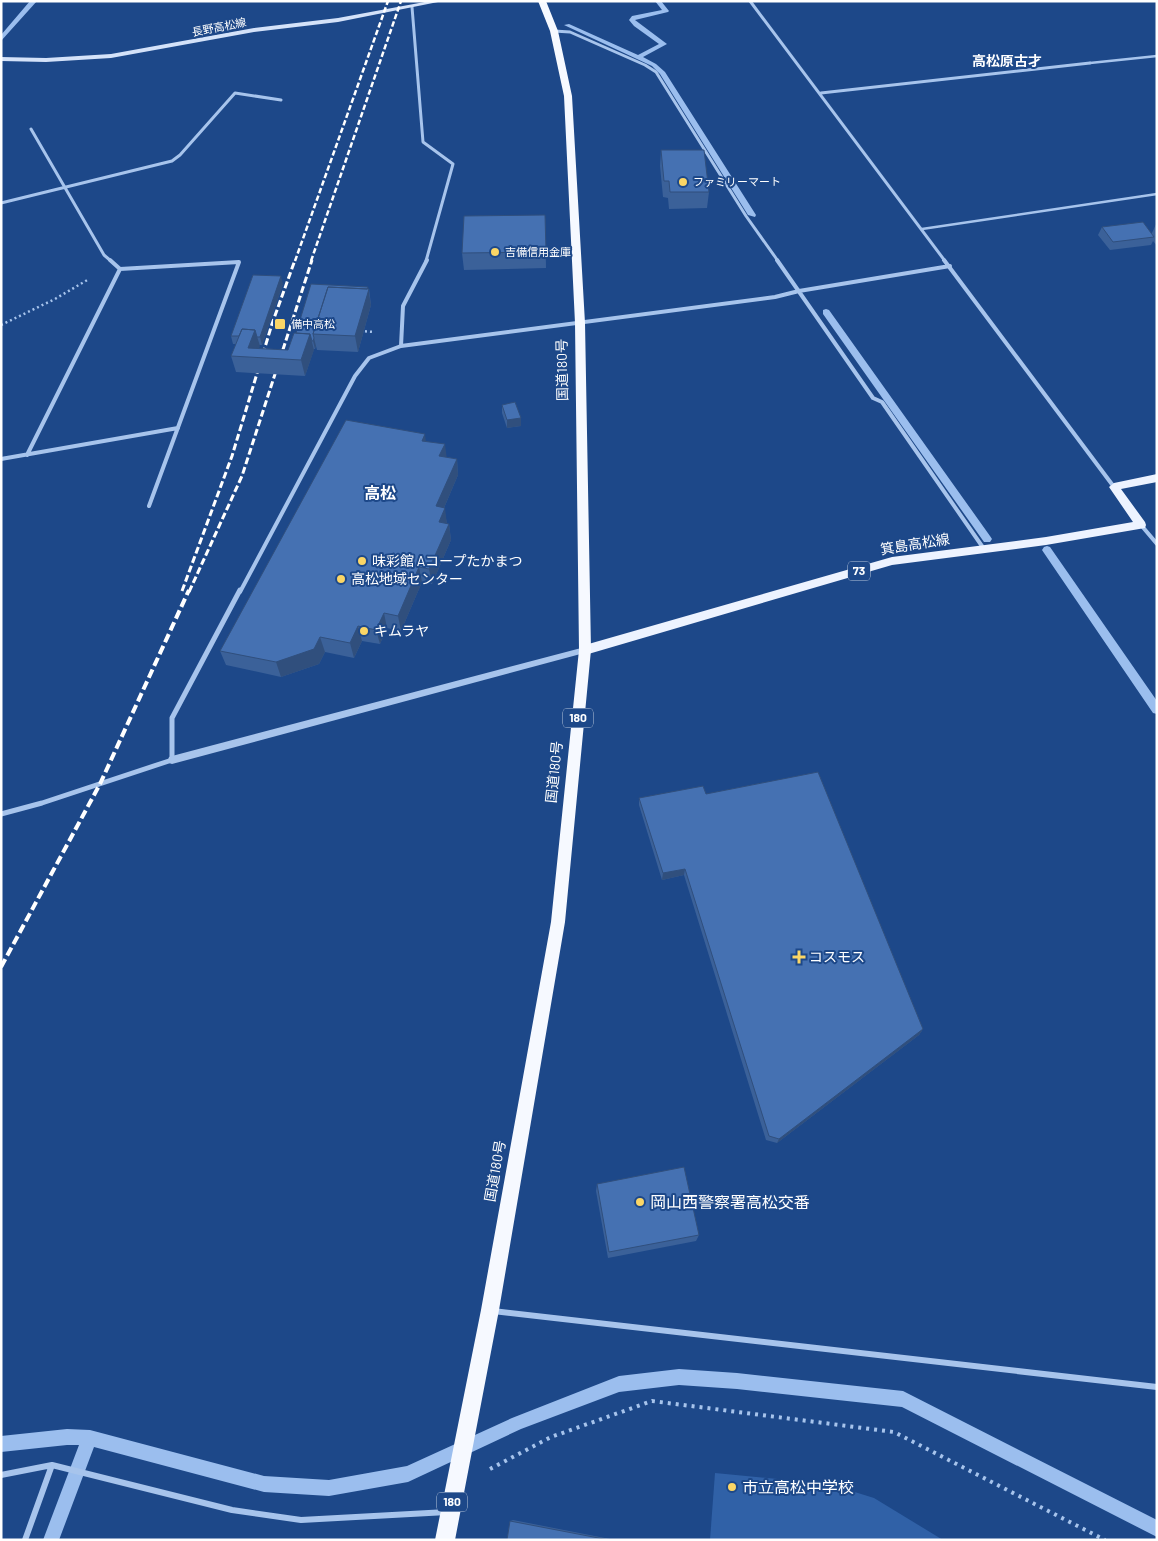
<svg xmlns="http://www.w3.org/2000/svg" width="1158" height="1541" viewBox="0 0 1158 1541" font-family="Barlow,'Noto Sans JP',sans-serif">
  <style>
    .green { fill: #3061a7 }
    .lines { fill: none; stroke-linecap: round; stroke-linejoin: round }
    .stream { fill: #9bbeee; fill-rule: evenodd }
    .path-far1 { stroke: #a7c4ec; stroke-width: 2.5; stroke-dasharray: 2 3; stroke-linecap: butt }
    .path { stroke: #a7c4ec; stroke-width: 4; stroke-dasharray: 3 5; stroke-linecap: butt }
    .service { stroke: #a7c4ec; stroke-width: 2.5 }
    .minor-far3 { stroke: #a7c4ec; stroke-width: 3 }
    .minor-far2 { stroke: #a7c4ec; stroke-width: 4 }
    .minor-far1 { stroke: #a7c4ec; stroke-width: 5 }
    .minor { stroke: #a7c4ec; stroke-width: 6 }
    .tertiary { fill: #a7c4ec; fill-rule: evenodd }
    .secondary { fill: #d4e2f9; fill-rule: evenodd }
    .primary { fill: #edf3ff; fill-rule: evenodd }
    .trunk { fill: #f6f9ff; fill-rule: evenodd }
    .rail-far2 { stroke: #fff; stroke-width: 2.5; stroke-dasharray: 5.5 2.5; stroke-linecap: butt }
    .rail-far1 { stroke: #fff; stroke-width: 3; stroke-dasharray: 7 3; stroke-linecap: butt }
    .rail { stroke: #fff; stroke-width: 4; stroke-dasharray: 9 4; stroke-linecap: butt }
    .wall { fill: #3b6199 }
    .shaded-wall { fill: #304f7d }
    .building { fill: #4571b2; stroke: #304f7d }
    .poi-dot { fill: #fbd666; stroke: #1d4889; stroke-width: 2 }
    .labels { text-anchor: middle; stroke-width: 4; stroke-linejoin: round; paint-order: stroke }
    .far-street-label { font-size: 11px; fill: #fff; stroke: #1d4889 }
    .far-poi-label { font-size: 11px; fill: #fff; stroke: #1d4889; text-anchor: start }
    .shield { fill: #1d4889; stroke: #bbc8dc; stroke-width: 1 }
    .shield-label { font-size: 12px; font-weight: bold; fill: #fff }
    .far-quarter-label { font-size: 14px; font-weight: bold; fill: #fff; stroke: #1d4889 }
    .street-label { font-size: 14px; fill: #fff; stroke: #1d4889 }
    .poi-label { font-size: 14px; fill: #fff; stroke: #1d4889; text-anchor: start }
    .quarter-label { font-size: 16px; font-weight: bold; fill: #fff; stroke: #1d4889 }
    .near-poi-label { font-size: 16px; fill: #fff; stroke: #1d4889; text-anchor: start }
  </style>
  <rect width="100%" height="100%" fill="#1d4889"/>
  <path class="green" d="M715,1473L829,1484L874,1498L943,1540H710Z"/>
  <g class="lines">
    <path class="stream" d="M30,1H37L1,41V35Z
      M655,1H661L669,11L668,12L635,20L667,44L643,57L656,64L665,72L756,215L755,217L748,215L660,74L652,66L564,25L569,24L638,55L659,44L634,26L629,20L632,16L662,10Z
      M826,309L829,310L990,536L992,539L990,542H984L823,314V310Z
      M1047,546L1050,547L1157,701V714L1153,713L1044,553L1042,550L1044,547Z
      M679,1369L737,1373L903,1391L1157,1520V1537L902,1407L737,1389L679,1385L619,1392L521,1429L408,1482L329,1496L264,1492L94,1447L59,1540H43L79,1445H67L1,1452V1436L67,1429L90,1430L264,1476L329,1480L407,1466L512,1418L619,1376Z"/>
    <path class="path-far1" d="M1,325L55,299L89,279
      M360,331L374,332"/>
    <path class="path" d="M490,1469L551,1437L652,1401L894,1432L1105,1540"/>
    <path class="service" d="M1090,63L1157,56
      M922,229L1157,194"/>
    <path class="minor-far3" d="M750,1L945,261
      M412,7L423,142L453,164L426,261
      M554,31L570,32L645,65L656,72L746,216L778,261
      M821,93L1090,63
      M31,129L104,255L111,261
      M1,203L172,161L180,155L235,93L281,100"/>
    <path class="minor-far2" d="M110,260L120,269
      M777,260L873,398L882,402L984,549
      M944,260L1114,487
      M401,346L775,297L799,291L950,266
      M27,455L120,269L239,262L149,506
      M1,459L178,428
      M1141,525L1157,544
      M240,592L355,376L369,358L401,346L403,306L427,260"/>
    <path class="minor-far1" d="M1,814L42,803L172,760V718L240,590"/>
    <path class="minor" d="M493,1311L1157,1387
      M1,1475L52,1465
      M25,1540L52,1465L232,1510L301,1520L447,1512"/>
    <path class="tertiary" d="M585,647L589,650L588,652L172,764L169,763L168,760L169,757L172,756Z"/>
    <path class="secondary" d="M430,1H443L338,22L254,32L111,58L46,62L1,61V57L46,58L111,54L254,28L338,18Z"/>
    <path class="primary" d="M1157,474V482L1121,489L1145,522L1146,525L1145,528L1046,545L892,565L585,655L579,650L585,645L892,557L1046,537L1133,522L1109,487L1114,483Z"/>
    <path class="trunk" d="M538,1H546L558,31L572,96L585,323L591,650L565,922L499,1310L455,1540H435L481,1310L551,922L579,650L575,323L564,96L550,31Z"/>
    <path class="rail-far2" d="M295,261L388,1
      M311,261L401,1"/>
    <path class="rail-far1" d="M182,591L232,456L272,324L295,260
      M189,592L242,476L312,260"/>
    <path class="rail" d="M1,967L100,784L189,590"/>
  </g>
  <path class="wall" d="M661,150L709,192L707,208L669,209L668,198L663,197L660,166Z
    M545,215L546,268L464,270L462,253Z
    M1157,222V246L1153,241L1151,245L1110,250L1098,235L1102,227L1152,233Z
    M283,284L262,345H259V348L288,350L296,333L369,289L371,305L358,352L317,350L316,346L315,349H314L305,376L236,372L231,356L236,344H233L231,336Z
    M502,405L521,418V426L507,428L502,413Z
    M426,441L446,457L457,459L458,475L444,508L447,524H449L451,540L432,584L422,582L401,631L387,628L380,644L362,641L354,658L325,652L319,664L281,677L226,665L220,651Z
    M706,794L923,1029L919,1035L777,1143L766,1140L684,875L662,880L639,805V798Z
    M597,1184L699,1235L696,1241L608,1258L596,1191Z
    M513,1520L615,1540H507L510,1521Z"/>
  <path class="shaded-wall" d="M281,276L283,284L262,345L260,337Z
    M368,287L371,305L358,352L355,336Z
    M255,330L260,346L256,357L248,348Z
    M310,334L314,350L305,376L301,360Z
    M314,338L316,346L315,349L313,341Z
    M521,418V426L507,428V420Z
    M425,434L427,450L422,441Z
    M445,444L447,460L439,456Z
    M457,459L458,475L438,522L436,506Z
    M445,508L447,524L439,522Z
    M449,524L451,540L432,584L429,569Z
    M419,567L422,582L401,631L398,616Z
    M384,613L387,628L380,644L376,630Z
    M358,626L362,641L354,658L350,643Z
    M320,637L325,652L319,664L281,677L276,662Z
    M685,869L684,875L662,880L663,873Z
    M923,1029L919,1035L777,1143L779,1139Z"/>
  <path class="building" d="M661,150H704L709,192H670L669,181H664Z
    M545,215L546,252L462,253L464,216Z
    M1143,222L1154,237L1113,242L1102,227Z
    M253,275L281,276L260,337H257L255,330L242,329L239,336H231Z
    M311,284L368,287L367,289L328,287L313,334L314,338L313,341H312L310,334L296,333Z
    M328,287L369,289L355,336L313,334Z
    M242,329L255,330L248,348L288,350L294,333L310,334L301,360L231,356Z
    M515,402L521,418L507,420L502,405Z
    M346,420L425,434L422,441L445,444L439,456L457,459L436,506L445,508L439,522L449,524L429,569L419,567L398,616L384,613L376,630L358,626L350,643L320,637L314,649L276,662L220,651Z
    M818,772L923,1029L779,1139L769,1136L685,869L663,873L639,798L703,786L706,794Z
    M684,1167L699,1235L609,1252L597,1184Z
    M510,1521L609,1540H507Z"/>
  <g class="poi-dot">
    <circle cx="683" cy="182" r="5"/>
    <circle cx="495" cy="252" r="5"/>
    <rect x="274" y="318" width="12" height="12" rx="2.5"/>
    <circle cx="362" cy="561" r="5"/>
    <circle cx="341" cy="579" r="5"/>
    <circle cx="364" cy="631" r="5"/>
    <path d="M796.5 949.5h5v5h5v5h-5v5h-5v-5h-5v-5h5z"/>
    <circle cx="640" cy="1202" r="5"/>
    <circle cx="732" cy="1487" r="5"/>
  </g>
  <g class="labels">
    <g class="far-street-label">
      <text transform="translate(219 27) rotate(-11)" y="4">長野高松線</text>
    </g>
    <g class="far-poi-label">
      <text x="693" y="186">ファミリーマート</text>
      <text x="505" y="256">吉備信用金庫</text>
      <text x="291" y="328">備中高松</text>
    </g>
    <g class="shield">
      <rect x="848" y="561.5" width="22" height="19" rx="4"/>
      <rect x="563" y="708.5" width="30" height="19" rx="4"/>
      <rect x="437" y="1492.5" width="30" height="19" rx="4"/>
    </g>
    <g class="shield-label">
      <text x="859" y="575">73</text>
      <text x="578" y="722">180</text>
      <text x="452" y="1506">180</text>
    </g>
    <g class="far-quarter-label">
      <text x="1007" y="66">高松原古才</text>
    </g>
    <g class="street-label">
      <text transform="translate(562 370) rotate(-91)" y="5">国道180号</text>
      <text transform="translate(915 544) rotate(-9)" y="5">箕島高松線</text>
      <text transform="translate(554 772) rotate(-84)" y="5">国道180号</text>
      <text transform="translate(495 1171) rotate(-80)" y="5">国道180号</text>
    </g>
    <g class="poi-label">
      <text x="372" y="566">味彩館 Aコープたかまつ</text>
      <text x="351" y="584">高松地域センター</text>
      <text x="374" y="636">キムラヤ</text>
      <text x="809" y="962">コスモス</text>
    </g>
    <g class="quarter-label">
      <text x="380" y="499">高松</text>
    </g>
    <g class="near-poi-label">
      <text x="650" y="1208">岡山西警察署高松交番</text>
      <text x="742" y="1493">市立高松中学校</text>
    </g>
  </g>
  <rect width="1158" height="1541" fill="none" stroke="#ffffff" stroke-width="5"/>
</svg>
